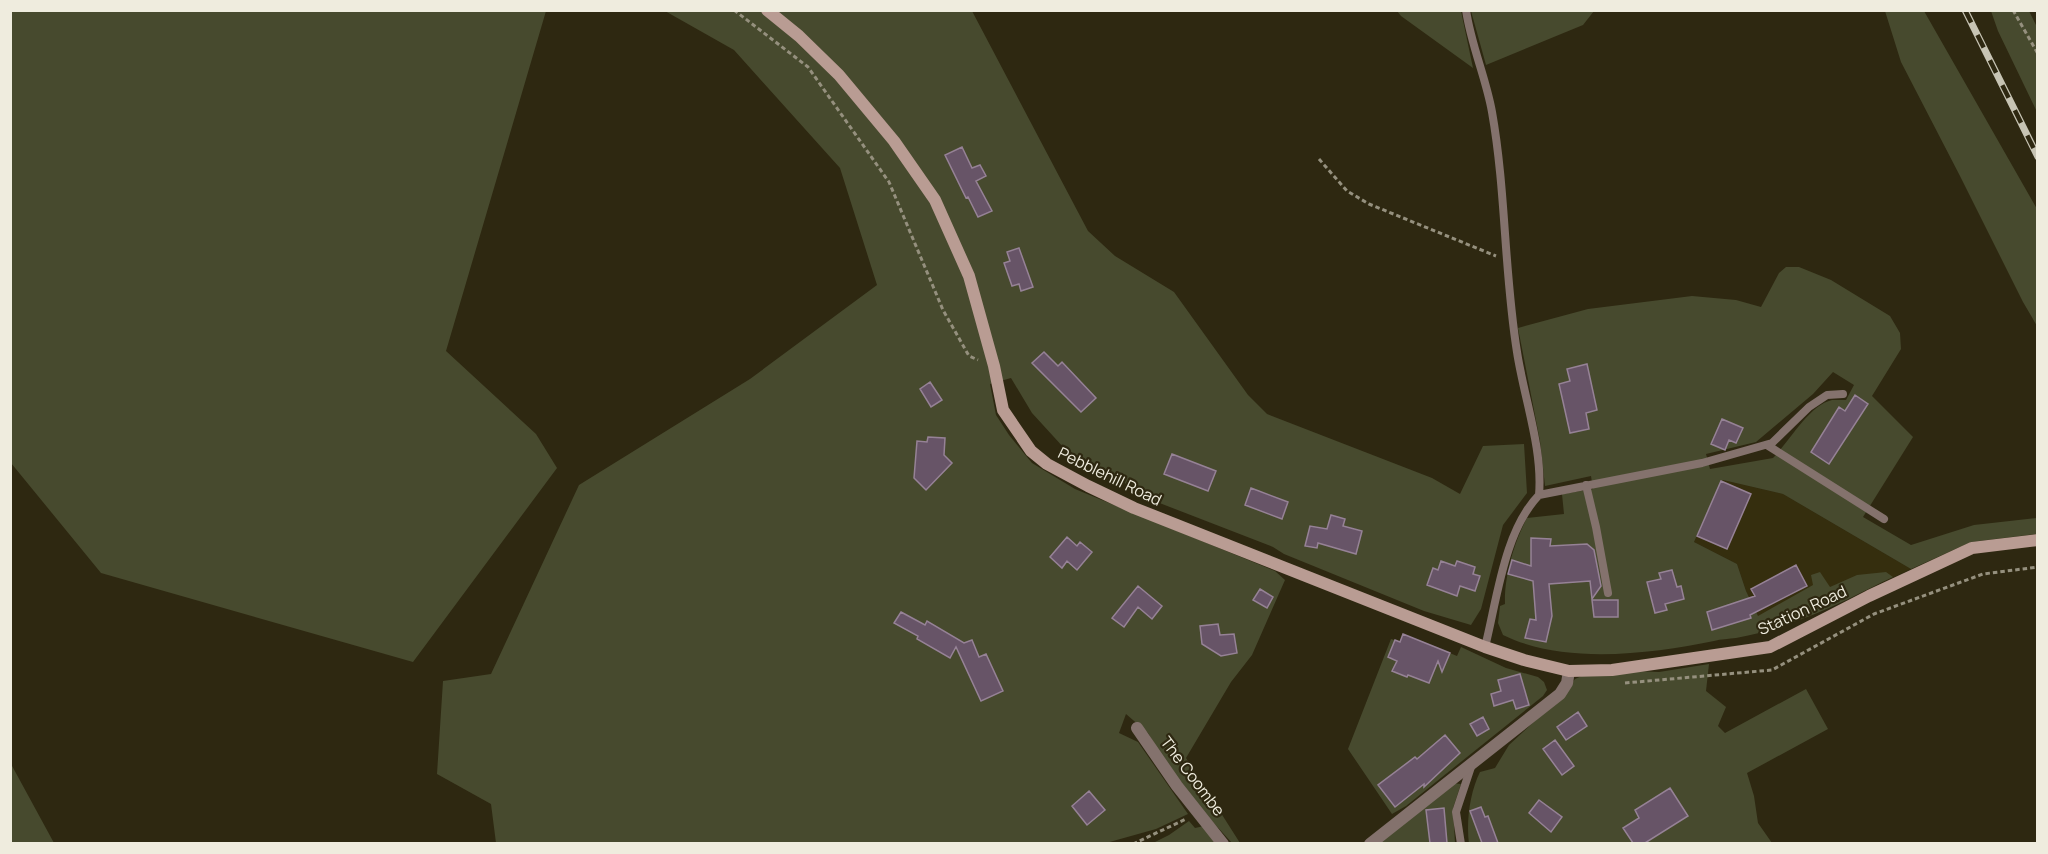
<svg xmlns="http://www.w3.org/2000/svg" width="2048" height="854" viewBox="0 0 2048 854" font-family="Manrope,sans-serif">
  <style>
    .built { fill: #352e0e }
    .green { fill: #474a2e; fill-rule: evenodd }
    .building { fill: #675467; stroke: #968296; stroke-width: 1.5 }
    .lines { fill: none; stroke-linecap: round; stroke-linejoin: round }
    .path { stroke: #95907e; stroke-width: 3; stroke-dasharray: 4.5 3; stroke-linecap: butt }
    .lane { stroke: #84726d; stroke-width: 8 }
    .street { stroke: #84726d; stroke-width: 12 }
    .secondary { stroke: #b99c93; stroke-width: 12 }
    .rail-casing { stroke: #c7c4b4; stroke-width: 7 }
    .rail { stroke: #2e2811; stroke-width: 4.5; stroke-dasharray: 14; stroke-linecap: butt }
    .labels { text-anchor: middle; stroke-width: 4.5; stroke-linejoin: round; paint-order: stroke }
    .street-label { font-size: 16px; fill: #efecde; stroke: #2e2811 }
  </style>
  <rect width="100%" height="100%" fill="#2e2811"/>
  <path class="built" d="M1723,480L1783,494L1911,569L1803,619L1764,631L1746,591L1737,564L1694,542L1721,481Z"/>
  <path class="green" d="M10,11H546L446,351L536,434L557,468L413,662L101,573L11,463Z
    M665,11H972L1088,231L1115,256L1174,292L1248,395L1267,414L1432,478L1460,494L1483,446L1524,444L1527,493L1503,525L1481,609L1471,625L1424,611L1284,554L1273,547L1157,502L1064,448L1032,413L1011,378L990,384L996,415L1009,435L1032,463L1075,489L1275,571L1285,580L1252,655L1231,682L1186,758L1240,843H1232L1201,809L1168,767L1148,733L1126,714L1119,733L1138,742L1188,814L1156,829L1106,843H496L491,804L437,774L443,681L491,674L579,485L750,379L877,285L840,168L734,50Z
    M1397,11H1461L1473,68L1401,16Z
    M1471,11L1472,10L1594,11L1583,25L1486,65Z
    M1885,11H1924L2037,209V326L2023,302L1960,176L1901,62Z
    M1991,11H2029L2037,27V112L1998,31Z
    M1786,267H1799L1831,280L1890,316L1900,333L1901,349L1872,396L1913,437L1863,517L1911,545L1974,525L2037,518V534L1971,542L1911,569L1783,494L1723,480L1721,481L1694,542L1737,564L1746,591L1758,616L1813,585L1811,575L1820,572L1830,587L1857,575L1886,572L1893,577C1863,591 1833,608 1802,619C1781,627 1758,634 1736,638C1729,639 1721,639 1714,641C1650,654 1564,665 1503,635L1498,623L1500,606L1505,604C1504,577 1514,542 1527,518L1564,514L1562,494L1593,489L1591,476L1545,486L1540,441L1518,328L1588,309L1692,296L1736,300L1761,307L1779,273ZM1833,372L1854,385L1846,400C1842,400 1836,400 1832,400C1809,405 1789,442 1773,458L1710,469L1706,454L1756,442L1813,394Z
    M1403,634L1457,656L1461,647L1506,668L1538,677L1544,682L1547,690L1543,696L1406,806L1392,814L1348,749L1391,639L1400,642Z
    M1709,664L1706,691L1726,707L1718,726L1725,733L1806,689L1828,729L1747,773L1754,796L1758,823L1772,843L1469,844C1466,821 1470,792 1480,772L1495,768L1509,745L1564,694L1575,679L1584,675L1604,676L1634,671L1659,672Z
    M10,764H11L54,843H11Z
    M1452,783L1461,784L1453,808L1455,843L1378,844Z
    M1189,821L1195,828L1204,826L1218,844H1151L1169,835Z"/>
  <path class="building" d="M962,147L972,168L980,165L986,176L976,181L992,211L978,217L968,197L966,198L945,155Z
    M1019,248L1033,287L1021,291L1019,284L1012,286L1004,263L1010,261L1007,252Z
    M1044,352L1058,366L1062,362L1096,398L1081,412L1032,363Z
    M1587,364L1597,410L1586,413L1589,429L1570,433L1559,384L1570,381L1567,369Z
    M930,382L942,400L931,407L920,389Z
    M1855,395L1868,404L1829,464L1811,452L1839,407L1845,411Z
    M1722,419L1743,428L1736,443L1729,440L1725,450L1711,444Z
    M928,437L945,438L944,455L952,463L926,490L914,478L917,441L927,442Z
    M1172,454L1216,471L1208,491L1164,474Z
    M1721,481L1751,494L1727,549L1697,536Z
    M1251,488L1288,502L1282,519L1245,505Z
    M1331,515L1345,519L1343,526L1362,531L1356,554L1318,543L1317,548L1305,546L1310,526L1327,529Z
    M1067,537L1077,546L1080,542L1092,552L1077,570L1067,561L1062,568L1050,557Z
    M1531,538L1551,539L1550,546L1587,544L1594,550L1601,586L1592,599L1590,581L1549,584L1552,616L1546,642L1525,638L1530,619L1536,620L1533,581L1508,574L1512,560L1531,566Z
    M1441,561L1455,566L1457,561L1475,567L1473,574L1480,576L1475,591L1460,586L1457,596L1427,585L1433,568L1438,570Z
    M1796,565L1807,586L1750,615L1751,618L1712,630L1707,612L1755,596L1751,589Z
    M1672,570L1677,587L1681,586L1684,599L1665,604L1667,610L1655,613L1647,582L1661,579L1659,573Z
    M1138,586L1162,606L1152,619L1138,607L1124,627L1112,618Z
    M1260,589L1273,597L1267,608L1253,600Z
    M1592,600H1618V617H1594Z
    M901,612L925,625L927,621L964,643L972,640L979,657L986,654L1003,691L981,701L956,647L950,658L917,639L918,636L894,623Z
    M1218,624L1220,635L1234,634L1237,653L1221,656L1202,644L1200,626Z
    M1403,634L1450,653L1442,672L1438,661L1429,683L1408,675L1407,677L1392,671L1397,661L1388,657L1395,640L1400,642Z
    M1520,674L1529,705L1516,709L1513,700L1494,706L1491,694L1501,691L1498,680Z
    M1578,712L1587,726L1566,740L1557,727Z
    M1483,717L1489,729L1477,736L1470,724Z
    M1445,735L1460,753L1424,787V784L1395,807L1378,785L1415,757L1417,759Z
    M1555,740L1574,766L1562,775L1543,749Z
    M1670,788L1688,816L1645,843H1633L1623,828L1639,818L1635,810Z
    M1089,791L1105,810L1087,825L1072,806Z
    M1539,800L1562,817L1551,832L1529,813Z
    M1481,807L1485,817L1488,816L1498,843H1482L1470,811Z
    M1444,808L1447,843H1430L1426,810Z"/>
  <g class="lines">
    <path class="path" d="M734,10L808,67L889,182L943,310L969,356L978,360
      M2013,10L2038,54
      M1319,159L1347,191L1369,204L1496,256
      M1625,683L1772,670L1874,614L1983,574L2038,567
      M1133,844L1186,819"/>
    <path class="lane" d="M1466,10C1471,45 1486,78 1492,112C1506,191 1504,272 1517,352C1524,398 1543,449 1539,495
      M1767,445L1884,519
      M1586,485L1596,527L1608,593
      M1485,647C1497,600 1504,531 1539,495L1702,463L1772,443L1809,407L1827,395L1843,394
      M1461,844L1456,812L1472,764"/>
    <path class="street" d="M1137,728L1177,786L1223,844
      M1370,844L1560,694L1567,683L1569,671"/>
    <path class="secondary" d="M767,10L799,36L839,75L894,141L935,200L969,276L994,366L1003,410L1031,451L1047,464L1088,486L1134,508L1485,647L1524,660L1569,671L1612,670L1770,647L1869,596L1972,548L2038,540"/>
    <defs>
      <path id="rail" d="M1965,10L2038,157"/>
    </defs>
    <use href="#rail" class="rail-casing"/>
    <use href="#rail" class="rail"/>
  </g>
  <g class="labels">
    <g class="street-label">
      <text transform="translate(1110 476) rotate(26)" y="6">Pebblehill Road</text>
      <text transform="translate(1802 610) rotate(-25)" y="6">Station Road</text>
      <text transform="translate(1193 776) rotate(53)" y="6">The Coombe</text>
    </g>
  </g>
  <rect width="2048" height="854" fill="none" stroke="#efecde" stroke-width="24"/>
</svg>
